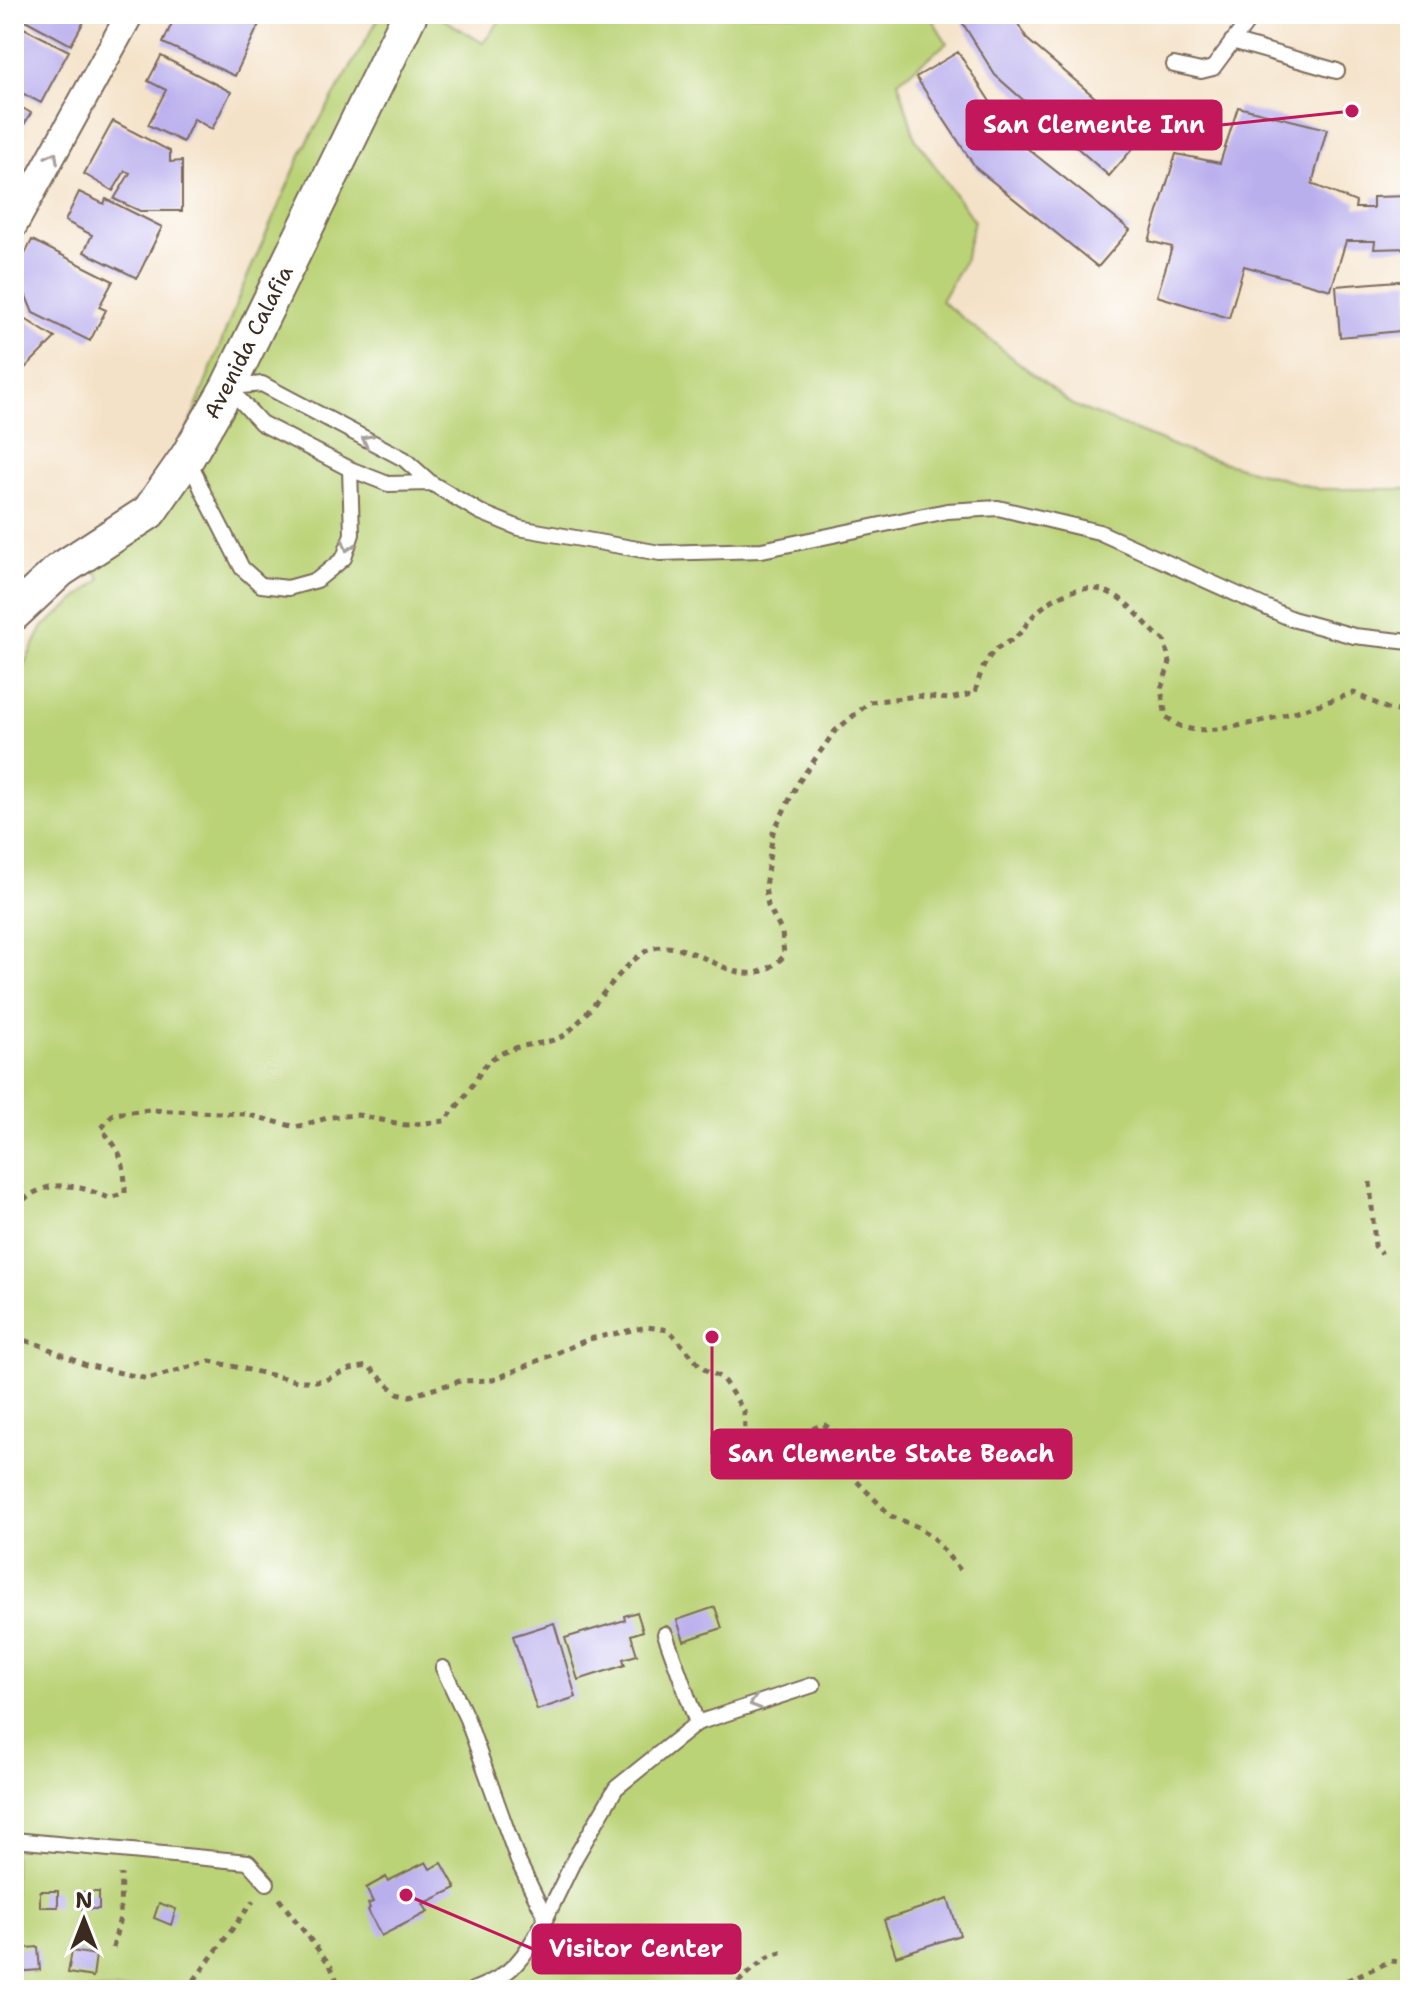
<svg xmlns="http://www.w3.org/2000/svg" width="1424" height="2004" viewBox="0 0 1424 2004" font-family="'Shantell Sans',sans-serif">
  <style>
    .green { fill: #bbd377; stroke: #7b7e4a; stroke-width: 2 }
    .building { fill: #baafed }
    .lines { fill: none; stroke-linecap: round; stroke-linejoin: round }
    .service-casing { stroke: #7c6a5a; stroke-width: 18 }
    .minor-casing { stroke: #7c6a5a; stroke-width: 30 }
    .tertiary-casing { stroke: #7c6a5a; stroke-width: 38 }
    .path { stroke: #7c6a5a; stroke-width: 5; stroke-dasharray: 6 6; stroke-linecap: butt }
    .service { stroke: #fff; stroke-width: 14 }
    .minor { stroke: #fff; stroke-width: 26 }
    .tertiary { stroke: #fff; stroke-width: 34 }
    .oneway { stroke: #a79f9a }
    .labels { text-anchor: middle; stroke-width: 6; stroke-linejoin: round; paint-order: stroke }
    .street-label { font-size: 22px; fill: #3b2a1e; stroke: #fff }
    .leader { fill: none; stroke: #c2185b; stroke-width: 3 }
    .callout-dot { fill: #c2185b; stroke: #fff; stroke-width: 3 }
    .callout { fill: #c2185b; stroke: #c2185b; stroke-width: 3 }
    .callout-label { font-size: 24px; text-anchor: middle; font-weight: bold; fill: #fff }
  </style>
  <rect width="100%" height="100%" fill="#fff"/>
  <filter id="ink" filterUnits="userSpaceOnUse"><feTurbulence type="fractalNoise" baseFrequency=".0125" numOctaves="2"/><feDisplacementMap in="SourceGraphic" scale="16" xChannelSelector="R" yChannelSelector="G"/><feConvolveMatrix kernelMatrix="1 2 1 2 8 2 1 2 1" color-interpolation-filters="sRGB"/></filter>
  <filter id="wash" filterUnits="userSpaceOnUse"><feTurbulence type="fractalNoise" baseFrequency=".006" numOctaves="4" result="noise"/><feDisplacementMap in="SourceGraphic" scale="32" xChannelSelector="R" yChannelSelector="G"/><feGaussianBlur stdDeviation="1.8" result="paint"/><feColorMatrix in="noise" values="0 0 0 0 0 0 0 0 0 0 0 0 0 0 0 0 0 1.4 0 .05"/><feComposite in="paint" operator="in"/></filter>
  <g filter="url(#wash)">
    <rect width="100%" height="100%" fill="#f4e2c8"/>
    <path class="green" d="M381,14H435L483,43L505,14H929L947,43L898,81L915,138L974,221L964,261L941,301L1072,405L1194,454L1319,489H1410V1990H14V684L43,627L101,579L81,549L169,477L242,289L304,148Z"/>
    <g id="blocks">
      <path class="building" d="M14,14H88L71,45Z
        M176,14H249L261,20L235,76L163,43Z
        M957,14H1012L1028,40L1132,129L1143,116L1154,124L1109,176L995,75Z
        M14,23L69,51L41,103L14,89Z
        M958,52L1013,137L1130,230L1098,267L976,168L916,77Z
        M161,56L231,92L212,129L194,119L183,142L148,125L166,90L148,81Z
        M14,103L31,113L14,141Z
        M1238,107L1327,129L1312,184L1356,202L1355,208H1373V197L1410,196V248L1374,249L1375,241H1346L1331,290L1244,266L1229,318L1157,296L1172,247L1149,241L1176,154L1220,163Z
        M113,121L170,151V162L182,161V211H140L114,199L130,173L125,171L113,191L84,174Z
        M79,192L104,204L106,199L162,227L137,278L84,252L92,235L65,221Z
        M32,240L113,281L99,307L106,310L90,341L33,313L16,272Z
        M1410,280V330L1340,337L1336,286Z
        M14,312L55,338L14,379Z
        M715,1607L722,1628L684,1641L677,1620Z
        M637,1612L643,1631L631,1635L637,1655L623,1659L625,1665L578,1680L565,1638L625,1620L624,1616Z
        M554,1623L576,1697L537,1710L513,1636Z
        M426,1862L430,1869L442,1863L456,1888L423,1904L428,1912L381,1936L368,1910L370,1908L368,1904L373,1902L366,1888L386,1877L388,1881Z
        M40,1891H58V1907H40Z
        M82,1892H99V1909H82Z
        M948,1899L960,1935L896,1956L884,1920Z
        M159,1903L176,1909L171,1925L154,1918Z
        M38,1947L40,1970L14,1972V1949Z
        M72,1951L96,1955L93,1977L68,1973Z"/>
    </g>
  </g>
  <g filter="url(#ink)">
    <use href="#blocks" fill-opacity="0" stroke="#7c6a5a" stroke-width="2"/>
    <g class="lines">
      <defs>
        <path id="service" d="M1232,41L1337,71
          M1174,65L1201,71L1213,68L1253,14
          M232,387L262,384L404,459L431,483L480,512L519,528L660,553L762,550L947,511L998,508L1099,532L1292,619L1354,636L1410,642
          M229,388L261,423L350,469L388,484L431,483
          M188,457L203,492L242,568L261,585L288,588L317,580L344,558L352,534L350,469
          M443,1668L467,1719L518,1861L546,1918C525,1955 516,1974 473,1990
          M697,1723L813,1685
          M14,1840L248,1862L267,1883
          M546,1918L575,1858L616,1788L697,1723L665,1634"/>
        <path id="minor" d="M14,225L130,14"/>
        <path id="tertiary" d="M14,613L60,570L149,512L188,456L228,387L410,14"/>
      </defs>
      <use href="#service" class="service-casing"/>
      <use href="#minor" class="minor-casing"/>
      <use href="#tertiary" class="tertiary-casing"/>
      <path class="path" d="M1370,1182L1375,1246L1382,1254
        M14,1208C45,1178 72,1182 109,1198L125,1193C125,1163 122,1151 101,1129L113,1114L149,1110L245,1114L296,1127L331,1117L358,1115L405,1125L445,1121C452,1112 461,1102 468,1092C484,1068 484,1058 515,1048C530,1043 555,1044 567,1033C590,1015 629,953 654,948C704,938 739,1003 784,956L782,932L768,906L765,887L773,832L798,783L835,731L870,702L918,696L950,699L975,693C979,677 984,659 997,649C1004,644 1012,641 1018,635C1024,629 1028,621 1034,615C1054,595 1084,580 1112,594C1133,604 1145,627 1164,640L1170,662L1161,689L1166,717C1171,720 1177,725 1182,727C1218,740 1317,705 1354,693L1388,709L1410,714
        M14,1337L40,1345L86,1365L148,1379L210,1361L297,1381H323L350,1369L368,1366L397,1393L410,1396L460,1381L493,1380L589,1339L647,1327L669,1330L702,1368L722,1378L744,1411L745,1430L755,1451L774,1453L801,1434L823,1424L840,1435L843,1467L891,1516L918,1527L933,1538L961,1571
        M279,1899L330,1965L341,1990
        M113,1948L120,1917L121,1874
        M187,1990L253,1901
        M205,1990L208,1985L216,1986L217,1990
        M729,1990L766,1958L787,1951
        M1325,1990L1391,1961L1410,1963"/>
      <use href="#service" class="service"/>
      <use href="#minor" class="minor"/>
      <use href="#tertiary" class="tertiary"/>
    </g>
    <defs><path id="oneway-chevron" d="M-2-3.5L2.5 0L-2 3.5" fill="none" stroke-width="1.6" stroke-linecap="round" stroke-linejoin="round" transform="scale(2)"/></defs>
    <g class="oneway">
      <use href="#oneway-chevron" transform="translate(53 157) rotate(-62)"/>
      <use href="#oneway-chevron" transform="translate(367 440) rotate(-153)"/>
      <use href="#oneway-chevron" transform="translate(348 546) rotate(108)"/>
      <use href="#oneway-chevron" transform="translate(755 1703) rotate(162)"/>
    </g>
  </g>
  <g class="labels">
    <g class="street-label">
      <text transform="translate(248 342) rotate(-63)" y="8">Avenida Calafia</text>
    </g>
  </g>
  <path class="leader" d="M1352 111L1221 125M712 1337L712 1454M406 1895L533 1949"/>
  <g class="callout-dot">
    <circle cx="1352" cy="111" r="8"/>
    <circle cx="712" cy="1337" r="8"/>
    <circle cx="406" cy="1895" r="8"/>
  </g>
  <g class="callout">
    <rect x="967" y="101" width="254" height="48" rx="8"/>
    <rect x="712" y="1430" width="359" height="48" rx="8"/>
    <rect x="533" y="1925" width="207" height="48" rx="8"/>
  </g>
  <g class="callout-label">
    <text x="1094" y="133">San Clemente Inn</text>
    <text x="891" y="1462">San Clemente State Beach</text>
    <text x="636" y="1957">Visitor Center</text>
  </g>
  <rect width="1424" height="2004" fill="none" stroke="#fff" stroke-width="48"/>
  <g transform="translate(84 1920)" stroke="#ffffff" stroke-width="6" paint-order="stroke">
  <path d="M0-6L14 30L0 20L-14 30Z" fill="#3b2a1e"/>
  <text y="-12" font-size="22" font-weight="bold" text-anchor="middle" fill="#3b2a1e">N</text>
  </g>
</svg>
